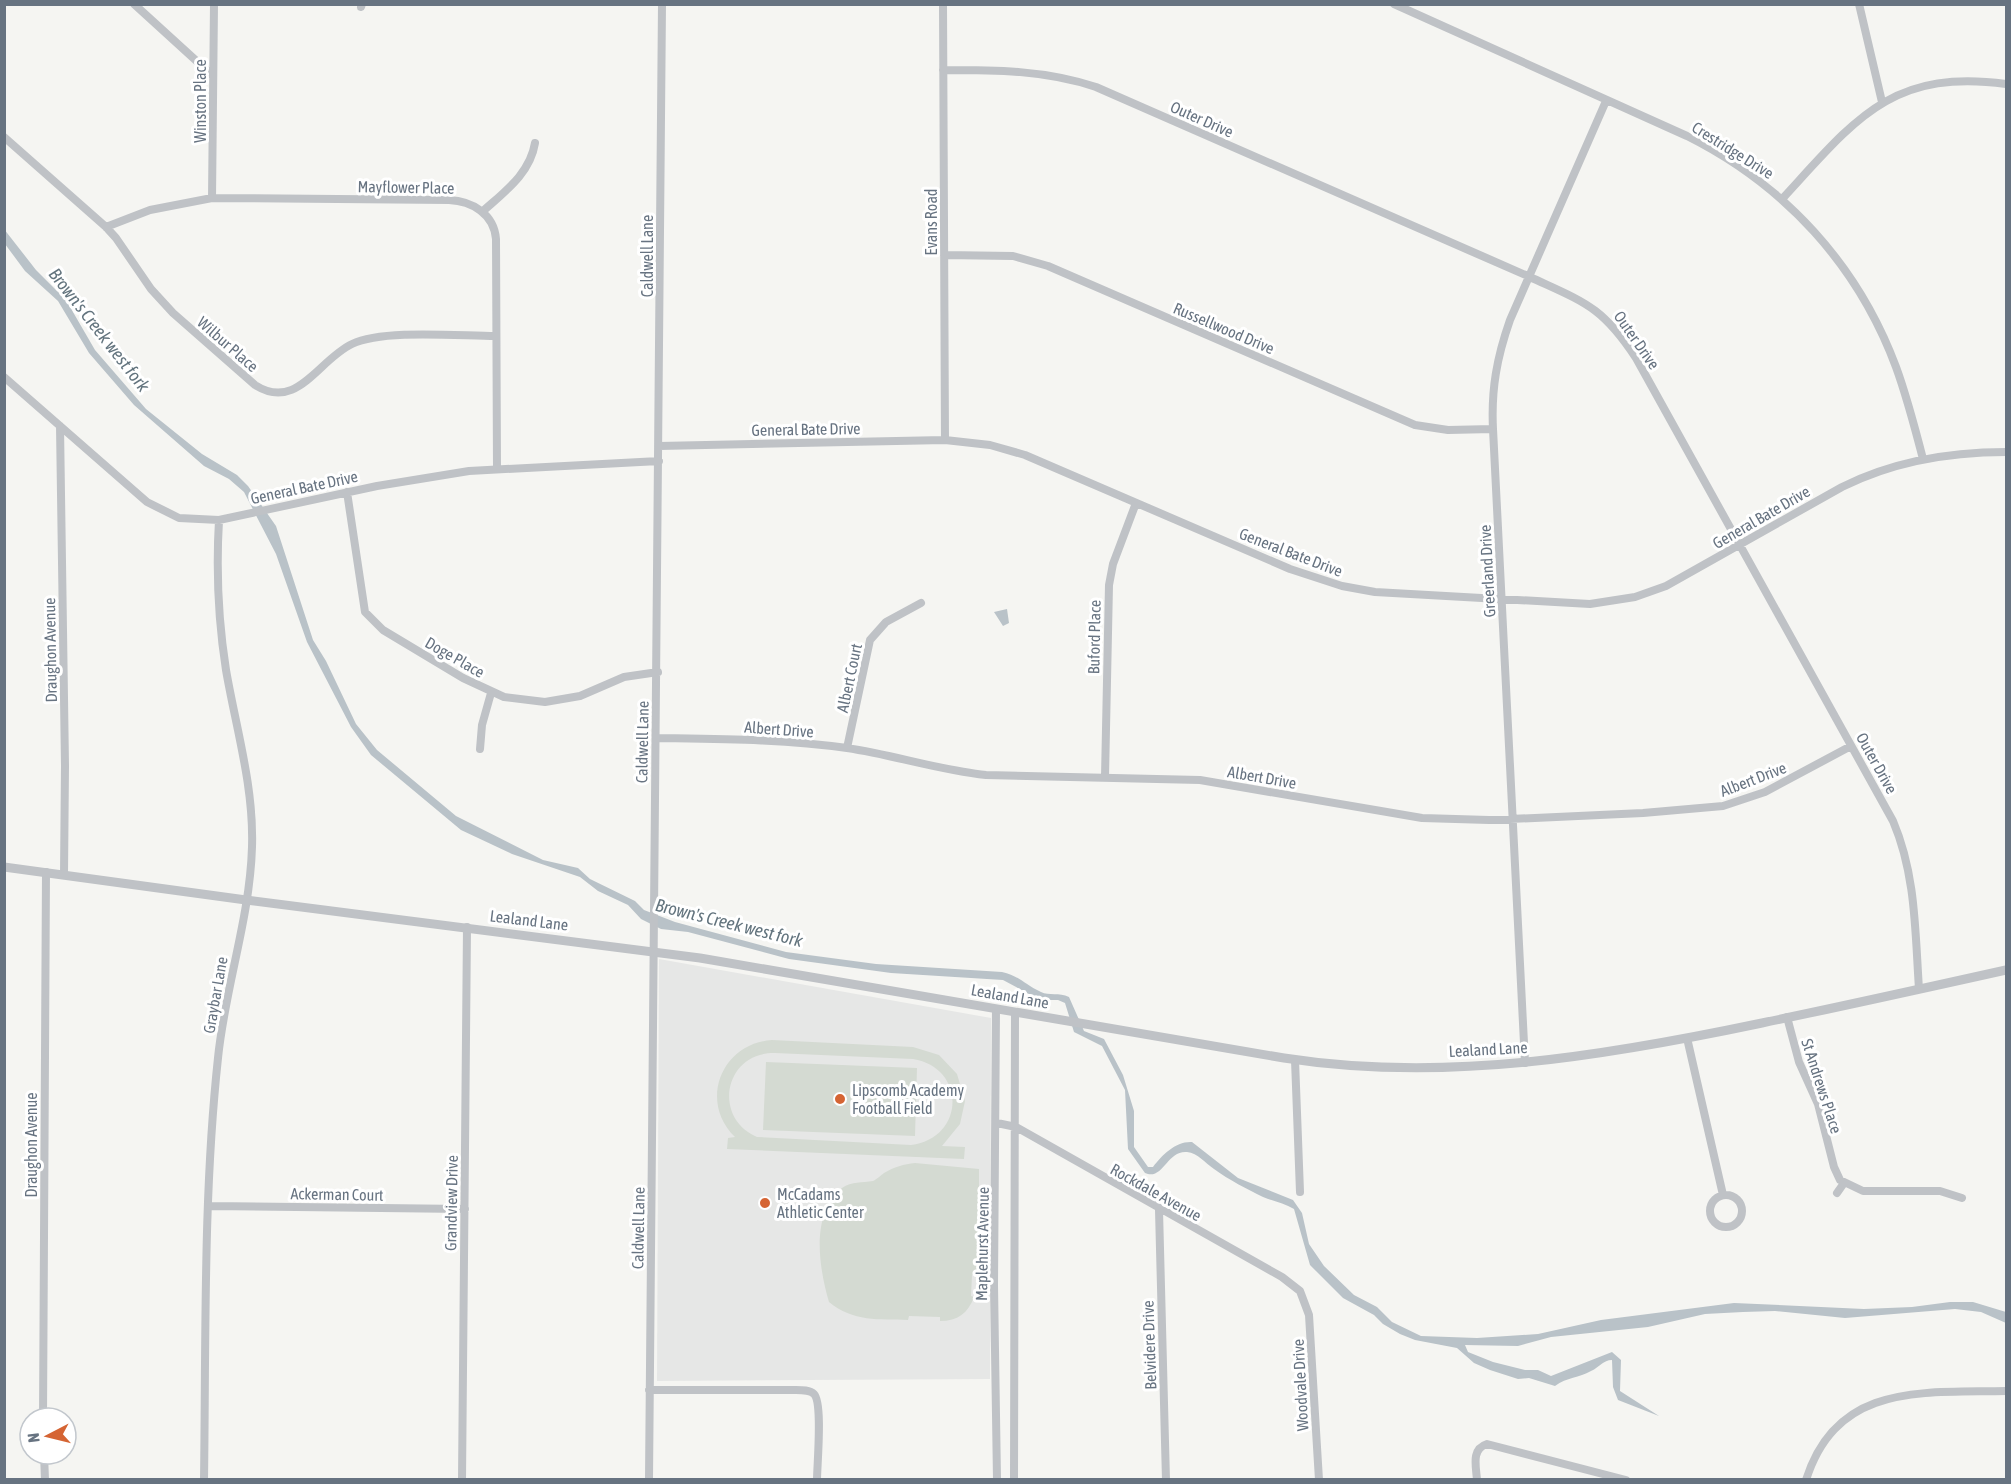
<svg xmlns="http://www.w3.org/2000/svg" width="2011" height="1484" viewBox="0 0 2011 1484" font-family="'Asap Condensed',sans-serif">
  <style>
    .built { fill: #e6e7e6 }
    .green { fill: #d4dad2; fill-rule: evenodd }
    .water { fill: #b9c2c8 }
    .lines { fill: none; stroke-linecap: round; stroke-linejoin: round }
    .minor { stroke: #bfc2c6; stroke-width: 8 }
    .tertiary { stroke: #bfc2c6; stroke-width: 9 }
    .poi-dot { fill: #d56433; stroke: #fff; stroke-width: 2 }
    .labels { text-anchor: middle; stroke-width: 6; stroke-linejoin: round; paint-order: stroke }
    .street-label { font-size: 16px; fill: #677381; stroke: #fff }
    .poi-label { font-size: 16px; fill: #677381; stroke: #fff; text-anchor: start }
    .water-label { font-size: 18px; font-style: italic; fill: #63747e; stroke: #fff }
  </style>
  <rect width="100%" height="100%" fill="#f5f5f2"/>
  <path class="built" d="M659,959L991,1018L990,1379L657,1381Z"/>
  <path class="green" d="M772,1040L913,1047L939,1055L957,1074L965,1101L960,1124L942,1146L965,1147L964,1159L727,1149L728,1138L735,1137C698,1101 722,1043 772,1040ZM775,1053L913,1059C967,1068 965,1138 911,1145L757,1137C712,1118 724,1052 775,1053Z
    M766,1062L917,1068L915,1136L763,1130Z
    M915,1163L979,1169V1275H972L971,1296L974,1297C968,1313 958,1321 940,1321V1317L909,1316L908,1320C879,1319 853,1322 829,1302C819,1268 810,1214 842,1188C852,1181 862,1183 873,1181C876,1180 881,1175 884,1173C894,1167 904,1164 915,1163Z"/>
  <path class="water" d="M4,229L36,270L66,300L95,350L146,409L202,454L237,475L248,486L276,526L313,640L326,661L356,724L377,750L456,816L543,860L578,868L590,879L635,901L644,910L675,922L786,952L876,964L1002,972C1020,976 1025,985 1041,992C1049,996 1059,992 1069,997L1084,1031L1104,1039L1123,1075L1134,1111V1147L1148,1167H1153C1162,1155 1176,1141 1192,1142L1238,1178L1293,1200L1302,1213L1309,1244L1324,1266L1354,1295L1377,1307L1392,1322L1421,1336L1477,1338L1538,1334L1601,1320L1734,1303L1864,1309L1912,1307L1950,1302H1973L2006,1312V1323L1981,1312L1955,1309L1845,1318L1775,1311L1743,1312L1705,1314L1648,1327L1551,1337L1518,1346L1465,1345L1468,1352L1493,1362L1525,1370H1538L1551,1376L1612,1352L1621,1360L1620,1391L1659,1416L1618,1400L1613,1387L1612,1360C1603,1360 1600,1367 1591,1371C1579,1378 1567,1377 1555,1386L1529,1378L1518,1379L1490,1370L1474,1363L1457,1348L1415,1340L1400,1334L1383,1324L1374,1315L1343,1298L1310,1265L1294,1209C1284,1203 1273,1201 1263,1197C1247,1189 1229,1180 1214,1169C1205,1163 1198,1153 1187,1152C1167,1150 1163,1181 1145,1173L1128,1149L1125,1090L1102,1046L1074,1032L1065,1003L1058,1000H1040L1003,980L891,973L789,959L688,932L661,929L641,919L628,905L598,891L580,877L512,854L461,830L371,755L351,727L307,642L276,554L244,492L229,479L204,466L134,405L89,353L58,301L25,271L5,244Z
    M1007,609L1009,623L1003,626L994,612Z"/>
  <g class="lines">
    <path class="minor" d="M134,4L213,76
      M943,4L945,440
      M1394,4L1687,136C1785,185 1858,265 1896,367C1907,397 1915,428 1923,459
      M1859,4L1882,102
      M361,7L362,4
      M943,70C996,70 1045,70 1096,87L1530,277C1584,302 1602,306 1636,358L1893,821C1916,875 1915,931 1919,989
      M4,137L106,227L116,238L151,289L173,313L255,385C297,412 318,360 352,344C383,329 459,336 495,336
      M212,198L214,4
      M1783,198C1854,121 1891,68 2006,84
      M482,212C504,192 530,174 535,143
      M106,227L150,210L212,198L449,200C472,201 494,214 496,239L497,469
      M944,255L1013,256L1048,266L1415,425L1448,430L1493,429
      M4,377L147,502L179,518L219,520L377,486L469,471L659,461
      M60,426L65,766L64,874
      M659,446L945,440L990,445L1025,455L1290,569L1342,586L1375,592L1590,604L1635,597L1666,586L1842,487C1894,461 1948,452 2006,452
      M347,492L365,612L383,630L463,678L504,697L545,702L580,696L624,677L658,672
      M656,738C720,739 784,739 847,748C894,755 939,770 986,775L1200,780L1422,818L1489,820L1643,813L1723,806L1765,792L1851,746
      M847,748L870,640L886,622L921,603
      M480,749L482,725L491,693
      M1105,777L1109,585L1113,564L1136,503
      M996,1009L994,1285L997,1480
      M1787,1017L1799,1062L1818,1104L1834,1167L1840,1180L1863,1191H1940L1962,1198
      M1687,1038L1723,1195
      M1295,1060L1300,1192
      M1525,1063L1493,429C1491,389 1497,357 1510,320L1606,101
      M997,1123L1016,1127L1282,1277L1300,1291L1309,1315L1319,1480
      M1837,1193L1844,1183
      M1710 1211a16 16 0 1 1 32 0a16 16 0 1 1-32 0Z
      M209,1206L465,1209
      M1159,1210L1166,1480
      M649,1390H796C802,1390 810,1390 814,1394C823,1403 817,1465 817,1480
      M43,1418L46,872
      M44,1454L45,1480
      M204,1480C206,1339 203,1197 218,1058C225,987 250,918 252,847C254,787 236,728 226,670C218,619 216,571 219,520
      M462,1480L467,927
      M649,1480L662,4
      M1014,1480L1015,1013
      M1477,1480C1476,1466 1471,1449 1487,1444L1626,1480
      M1806,1480C1837,1382 1923,1393 2006,1391"/>
    <path class="tertiary" d="M4,867L246,900L700,958L1284,1058C1445,1083 1605,1056 1762,1023C1844,1006 1925,988 2006,970"/>
  </g>
  <g class="poi-dot">
    <circle cx="840" cy="1099" r="6"/>
    <circle cx="765" cy="1203" r="6"/>
  </g>
  <g class="labels">
    <g class="street-label">
      <text transform="translate(200 101) rotate(-90)" y="6">Winston Place</text>
      <text transform="translate(1202 119) rotate(24)" y="6">Outer Drive</text>
      <text transform="translate(1733 150) rotate(32)" y="6">Crestridge Drive</text>
      <text transform="translate(406 187) rotate(1)" y="6">Mayflower Place</text>
      <text transform="translate(931 222) rotate(-90)" y="6">Evans Road</text>
      <text transform="translate(647 256) rotate(-90)" y="6">Caldwell Lane</text>
      <text transform="translate(1224 328) rotate(23)" y="6">Russellwood Drive</text>
      <text transform="translate(1637 340) rotate(55)" y="6">Outer Drive</text>
      <text transform="translate(228 344) rotate(41)" y="6">Wilbur Place</text>
      <text transform="translate(806 429) rotate(-1)" y="6">General Bate Drive</text>
      <text transform="translate(304 487) rotate(-12)" y="6">General Bate Drive</text>
      <text transform="translate(1761 517) rotate(-30)" y="6">General Bate Drive</text>
      <text transform="translate(1291 552) rotate(21)" y="6">General Bate Drive</text>
      <text transform="translate(1487 571) rotate(-93)" y="6">Greerland Drive</text>
      <text transform="translate(1094 637) rotate(-89)" y="6">Buford Place</text>
      <text transform="translate(50 650) rotate(-91)" y="6">Draughon Avenue</text>
      <text transform="translate(455 657) rotate(30)" y="6">Doge Place</text>
      <text transform="translate(849 678) rotate(-78)" y="6">Albert Court</text>
      <text transform="translate(779 729) rotate(4)" y="6">Albert Drive</text>
      <text transform="translate(642 742) rotate(-89)" y="6">Caldwell Lane</text>
      <text transform="translate(1877 763) rotate(61)" y="6">Outer Drive</text>
      <text transform="translate(1262 777) rotate(10)" y="6">Albert Drive</text>
      <text transform="translate(1753 779) rotate(-21)" y="6">Albert Drive</text>
      <text transform="translate(529 920) rotate(7)" y="6">Lealand Lane</text>
      <text transform="translate(215 995) rotate(-80)" y="6">Graybar Lane</text>
      <text transform="translate(1010 996) rotate(10)" y="6">Lealand Lane</text>
      <text transform="translate(1488 1049) rotate(-3)" y="6">Lealand Lane</text>
      <text transform="translate(1822 1086) rotate(72)" y="6">St Andrews Place</text>
      <text transform="translate(31 1145) rotate(-90)" y="6">Draughon Avenue</text>
      <text transform="translate(1156 1192) rotate(29)" y="6">Rockdale Avenue</text>
      <text transform="translate(337 1194) rotate(1)" y="6">Ackerman Court</text>
      <text transform="translate(451 1203) rotate(-89)" y="6">Grandview Drive</text>
      <text transform="translate(638 1228) rotate(-89)" y="6">Caldwell Lane</text>
      <text transform="translate(982 1244) rotate(-89)" y="6">Maplehurst Avenue</text>
      <text transform="translate(1149 1345) rotate(-92)" y="6">Belvidere Drive</text>
      <text transform="translate(1300 1385) rotate(-93)" y="6">Woodvale Drive</text>
    </g>
    <g class="poi-label">
      <text x="852" y="1096">Lipscomb Academy<tspan x="852" dy="18">Football Field</tspan></text>
      <text x="777" y="1200">McCadams<tspan x="777" dy="18">Athletic Center</tspan></text>
    </g>
    <g class="water-label">
      <text transform="translate(99 330) rotate(52)" y="6">Brown's Creek west fork</text>
      <text transform="translate(729 923) rotate(14)" y="6">Brown's Creek west fork</text>
    </g>
  </g>
  <rect width="2011" height="1484" fill="none" stroke="#677381" stroke-width="12"/>
  <g transform="translate(48 1436) rotate(263)"><circle r="28" fill="#ffffff" stroke="#c2c7cd" stroke-width="1.5"/>
  <path d="M0-4.5L10 22L0 15L-10 22Z" fill="#d56433"/>
  <text y="-9" font-size="16" font-weight="bold" text-anchor="middle" fill="#677381">N</text>
  </g>
</svg>
